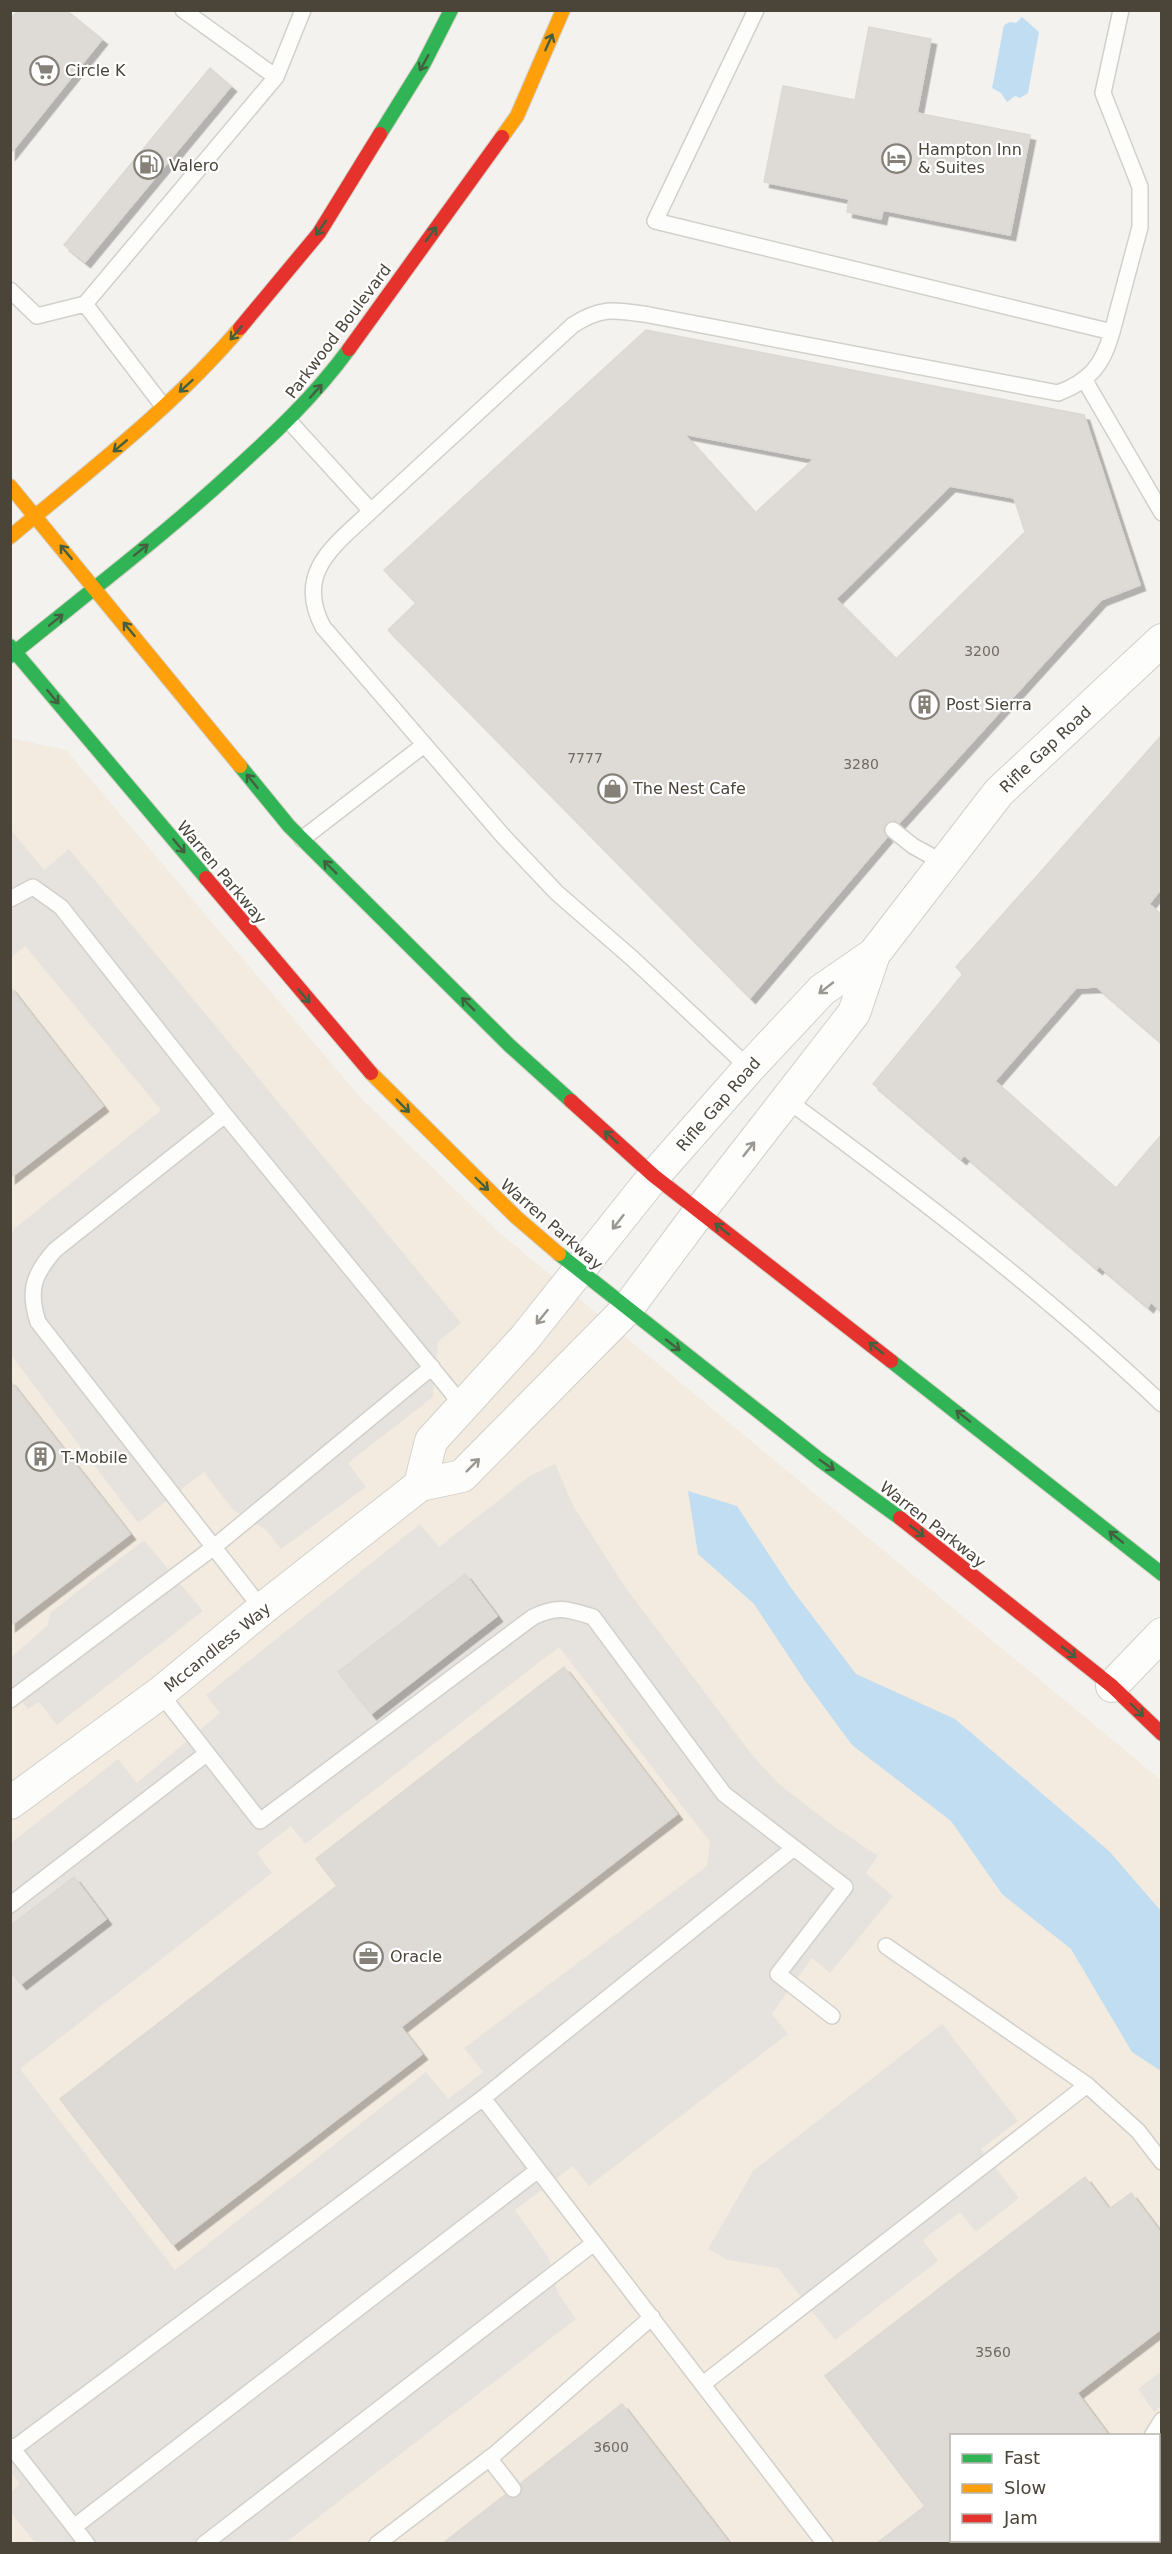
<svg xmlns="http://www.w3.org/2000/svg" width="1172" height="2554" viewBox="0 0 1172 2554" font-family="'DejaVu Sans',sans-serif">
  <style>
    .commercial { fill: #f3ebdf; fill-rule: evenodd }
    .parking { fill: #e6e3df; fill-rule: evenodd }
    .water { fill: #c0ddf1 }
    .building { fill: #dedbd6; stroke: #dcd9d4; stroke-width: 1.5; fill-rule: evenodd; filter: url(#shadow) }
    .lines { fill: none; stroke-linecap: round; stroke-linejoin: round }
    .lane-casing { stroke: #d2d0cb; stroke-width: 18 }
    .street-casing { stroke: #d2d0cb; stroke-width: 34 }
    .fast-casing { stroke: #d3cfc5; stroke-width: 16 }
    .slow-casing { stroke: #d3cfc5; stroke-width: 16 }
    .jam-casing { stroke: #d3cfc5; stroke-width: 16 }
    .lane { stroke: #fdfdfc; stroke-width: 15 }
    .street { stroke: #fdfdfc; stroke-width: 32 }
    .fast { stroke: #30b455; stroke-width: 14 }
    .slow { stroke: #ff9f0a; stroke-width: 14 }
    .jam { stroke: #e5322d; stroke-width: 14 }
    .oneway { stroke: #446040 }
    .oneway2 { stroke: #9b9791 }
    .labels { text-anchor: middle; stroke-width: 4.5; stroke-linejoin: round; paint-order: stroke }
    .number-label { font-size: 14px; fill: #706a61 }
    .poi-label { font-size: 16px; fill: #4b4439; stroke: #fff; text-anchor: start }
    .street-label { font-size: 16px; fill: #4b4439; stroke: #fff }
  </style>
  <defs>
    <filter id="shadow"><feDropShadow dx="5.5" dy="5.5" stdDeviation="0" flood-color="#0004"/></filter>
  </defs>
  <rect width="100%" height="100%" fill="#f4f2ee"/>
  <path class="commercial" d="M10,738L66,750L360,1097L501,1234L1161,1780V2543H11ZM952,2436H1158V2540H952Z"/>
  <path class="parking" d="M12,831L44,870L69,849L461,1323L438,1342L433,1397L348,1463L366,1487L281,1549L265,1529L232,1509L204,1472L138,1523L11,1355V1234L14,1229L161,1110L25,946L11,958Z
    M555,1464L574,1507L625,1587L753,1756L779,1784L832,1825L878,1856L866,1873L893,1896L830,1973L812,1958L772,2014L788,2034L589,2186L573,2166L515,2210L549,2258L558,2293L576,2319L285,2543H35L11,2512L10,2493L20,2484L10,2471L11,1843L118,1759L137,1783L220,1713L206,1695L420,1524L439,1547L531,1475ZM559,1647L710,1842L707,1866L464,2048L483,2072L448,2099L426,2072L175,2270L20,2069L272,1873L257,1853L291,1826L305,1844Z
    M144,1540L203,1611L57,1725L39,1702L28,1709L11,1689L10,1658L48,1625L50,1613Z
    M942,2024L1018,2121L981,2149L1019,2198L976,2232L960,2212L923,2240L938,2261L835,2340L778,2268L728,2260L708,2249L753,2171Z
    M1161,2371V2406L1154,2412L1138,2389Z"/>
  <path class="water" d="M1022,17L1039,32L1028,93L1020,98L1015,96L1007,102L1001,93L992,88L1004,25L1010,22L1016,23Z
    M688,1491L737,1506L791,1588L856,1674L955,1719L1109,1851L1161,1911V2071L1132,2052L1071,1949L1002,1894L951,1821L852,1745L805,1681L754,1604L698,1554Z"/>
  <path class="building" d="M18,10H66L102,39L10,154V20Z
    M869,27L931,39L917,113L1030,135L1010,235L883,210L881,219L847,212L849,199L764,182L783,86L855,100Z
    M210,68L231,86L85,262L64,245Z
    M646,330L1084,415L1140,585L1101,600L899,823L894,820L886,824L883,829L887,837L750,998L388,630L416,603L384,570ZM684,434L814,459L755,513ZM950,486L1014,498L1025,532L896,659L836,599Z
    M1161,736V889L1149,904L1161,914V1042L1097,987L1076,988L995,1081L1116,1188L1161,1135V1311L1151,1302L1148,1307L1099,1266L1097,1269L964,1155L961,1159L873,1084L963,974L956,967Z
    M10,987L103,1106L10,1178Z
    M10,1381L130,1534L10,1626Z
    M465,1574L497,1616L371,1714L338,1672Z
    M564,1667L677,1814L401,2027L422,2054L173,2245L60,2099L337,1886L316,1859Z
    M74,1877L106,1919L21,1984L10,1970V1926Z
    M1085,2177L1109,2209L1131,2193L1161,2233V2329L1077,2393L1109,2436H951V2543L876,2544L925,2506L825,2376Z
    M622,2404L730,2544H442L505,2495L510,2498L518,2497L522,2492L521,2483Z"/>
  <g class="lines">
    <defs>
      <path id="lane" d="M183,10L276,77
        M756,10L655,221L1112,332L1140,227V187L1103,93L1121,10
        M10,290L37,316L85,304L163,406
        M85,304L276,77L303,10
        M1084,379L1162,513
        M289,421L371,511C335,545 294,572 323,627L504,837L557,893L633,959L749,1068
        M371,511L573,325C602,306 616,310 649,315L1058,393C1090,381 1103,365 1112,332
        M893,830L913,846L944,863
        M302,839L424,745
        M10,899L33,887L61,907L225,1115L463,1406
        M787,1100C916,1195 1045,1293 1162,1404
        M225,1115L55,1250C33,1275 28,1291 38,1322L262,1609
        M160,1693L260,1821L533,1617C558,1605 568,1609 593,1617L724,1794L845,1887L778,1974L832,2016
        M10,1700L214,1547L432,1367
        M10,1905L206,1754
        M886,1946L1087,2085L1138,2131L1162,2162
        M483,2098L794,1848
        M703,2384L1087,2085
        M1152,2436L1162,2420
        M10,2446L13,2449L483,2098L825,2544
        M13,2449L74,2527L538,2170
        M489,2458L513,2489
        M1158,2481L1162,2486
        M74,2527L87,2544
        M204,2544L594,2243
        M377,2544L495,2454L652,2317"/>
      <path id="street" d="M420,1485L431,1441L524,1339L654,1176L749,1068L822,990L874,954L999,792L1162,640
        M1112,1686L1162,1634
        M10,1803L160,1693L262,1609L420,1485L462,1476L627,1309L700,1211L854,1013L874,954"/>
      <path id="fast" d="M380,134L423,65L451,10
        M10,646L206,878
        M10,656C84,596 159,539 229,475C273,435 314,397 349,349
        M240,766L289,826L510,1046L571,1101
        M559,1254L820,1460L900,1518
        M891,1361L1162,1574"/>
      <path id="slow" d="M502,137L517,116L563,10
        M10,486L240,766
        M10,537C89,471 173,407 240,328
        M371,1073L516,1217L559,1254"/>
      <path id="jam" d="M240,328L319,233L380,134
        M349,349L502,137
        M206,878L371,1073
        M571,1101L654,1176L891,1361
        M900,1518L1112,1686L1162,1734"/>
    </defs>
    <use href="#lane" class="lane-casing"/>
    <use href="#street" class="street-casing"/>
    <use href="#fast" class="fast-casing"/>
    <use href="#slow" class="slow-casing"/>
    <use href="#jam" class="jam-casing"/>
    <use href="#lane" class="lane"/>
    <use href="#street" class="street"/>
    <use href="#fast" class="fast"/>
    <use href="#slow" class="slow"/>
    <use href="#jam" class="jam"/>
  </g>
  <defs><path id="oneway-shaft" d="M-6 0H5M1.5-3L5.5 0L1.5 3" fill="none" stroke-width="1.6" stroke-linecap="round" stroke-linejoin="round" transform="scale(1.5)"/></defs>
  <g class="oneway">
    <use href="#oneway-shaft" transform="translate(549 42) rotate(-66)"/>
    <use href="#oneway-shaft" transform="translate(424 63) rotate(119)"/>
    <use href="#oneway-shaft" transform="translate(321 228) rotate(124)"/>
    <use href="#oneway-shaft" transform="translate(431 234) rotate(-54)"/>
    <use href="#oneway-shaft" transform="translate(236 333) rotate(130)"/>
    <use href="#oneway-shaft" transform="translate(186 386) rotate(138)"/>
    <use href="#oneway-shaft" transform="translate(316 391) rotate(-48)"/>
    <use href="#oneway-shaft" transform="translate(120 446) rotate(140)"/>
    <use href="#oneway-shaft" transform="translate(141 550) rotate(-39)"/>
    <use href="#oneway-shaft" transform="translate(66 552) rotate(-130)"/>
    <use href="#oneway-shaft" transform="translate(56 620) rotate(-39)"/>
    <use href="#oneway-shaft" transform="translate(129 629) rotate(-129)"/>
    <use href="#oneway-shaft" transform="translate(53 697) rotate(50)"/>
    <use href="#oneway-shaft" transform="translate(252 781) rotate(-129)"/>
    <use href="#oneway-shaft" transform="translate(179 846) rotate(50)"/>
    <use href="#oneway-shaft" transform="translate(330 867) rotate(-135)"/>
    <use href="#oneway-shaft" transform="translate(304 996) rotate(49)"/>
    <use href="#oneway-shaft" transform="translate(468 1004) rotate(-135)"/>
    <use href="#oneway-shaft" transform="translate(403 1106) rotate(45)"/>
    <use href="#oneway-shaft" transform="translate(611 1137) rotate(-138)"/>
    <use href="#oneway-shaft" transform="translate(482 1184) rotate(44)"/>
    <use href="#oneway-shaft" transform="translate(722 1229) rotate(-142)"/>
    <use href="#oneway-shaft" transform="translate(673 1345) rotate(38)"/>
    <use href="#oneway-shaft" transform="translate(876 1348) rotate(-142)"/>
    <use href="#oneway-shaft" transform="translate(963 1416) rotate(-142)"/>
    <use href="#oneway-shaft" transform="translate(827 1465) rotate(35)"/>
    <use href="#oneway-shaft" transform="translate(917 1531) rotate(38)"/>
    <use href="#oneway-shaft" transform="translate(1116 1537) rotate(-141)"/>
    <use href="#oneway-shaft" transform="translate(1069 1652) rotate(38)"/>
    <use href="#oneway-shaft" transform="translate(1137 1710) rotate(44)"/>
  </g>
  <g class="oneway2">
    <use href="#oneway-shaft" transform="translate(826 988) rotate(142)"/>
    <use href="#oneway-shaft" transform="translate(749 1149) rotate(-52)"/>
    <use href="#oneway-shaft" transform="translate(618 1222) rotate(128)"/>
    <use href="#oneway-shaft" transform="translate(542 1317) rotate(129)"/>
    <use href="#oneway-shaft" transform="translate(473 1465) rotate(-45)"/>
  </g>
  <defs>
    <symbol id="supermarket-ring" viewBox="-11 -11 22 22"><circle r="9.5" fill="#fff" stroke="#868178" stroke-width="1.5"/><path d="M-6-5.5h2.5l.6 2H6L4.5 2H-2.5L-4.4-4H-6ZM-1.5 3.2a1.3 1.3 0 1 0 .1 0ZM3 3.2a1.3 1.3 0 1 0 .1 0Z" fill="#868178"/></symbol>
    <symbol id="hotel-ring" viewBox="-11 -11 22 22"><circle r="9.5" fill="#fff" stroke="#868178" stroke-width="1.5"/><path d="M-6-4.5h1.5V1H6V5H4.5V3h-9V5H-6ZM-4 0a1.8 1.8 0 1 1 3.6 0ZM.5 0V-2.5h3Q6-2.5 6 0Z" fill="#868178"/></symbol>
    <symbol id="fuel-ring" viewBox="-11 -11 22 22"><circle r="9.5" fill="#fff" stroke="#868178" stroke-width="1.5"/><path d="M-5.5-6h7V0h2V4h1.3V-2.5L3-4.5l.8-.8L6-3V5H2.5V1h-1V6h-7ZM-4.2-4.7v3.2H.2V-4.7Z" fill="#868178"/></symbol>
    <symbol id="building-ring" viewBox="-11 -11 22 22"><circle r="9.5" fill="#fff" stroke="#868178" stroke-width="1.5"/><path d="M-4-6H4V6H1V3H-1V6H-4ZM-2.5-4.3h1.7v1.8h-1.7ZM.8-4.3h1.7v1.8H.8ZM-2.5-1h1.7V.8h-1.7ZM.8-1h1.7V.8H.8Z" fill="#868178"/></symbol>
    <symbol id="shop-ring" viewBox="-11 -11 22 22"><circle r="9.5" fill="#fff" stroke="#868178" stroke-width="1.5"/><path d="M-5-2.5h2.3a2.7 3.5 0 0 1 5.4 0H5L5.5 6h-11ZM-1.5-2.5h3a1.5 2.3 0 0 0-3 0Z" fill="#868178"/></symbol>
    <symbol id="office-ring" viewBox="-11 -11 22 22"><circle r="9.5" fill="#fff" stroke="#868178" stroke-width="1.5"/><path d="M-6-3h4V-5.5h4V-3h4V5H-6ZM-1-4.5V-3h2v-1.5ZM-6 0V1H6V0Z" fill="#868178"/></symbol>
  </defs>
  <g fill-rule="evenodd">
    <use href="#supermarket-ring" x="28" y="54" width="33" height="33"/>
    <use href="#hotel-ring" x="880" y="142" width="33" height="33"/>
    <use href="#fuel-ring" x="132" y="148" width="33" height="33"/>
    <use href="#building-ring" x="908" y="688" width="33" height="33"/>
    <use href="#shop-ring" x="596" y="772" width="33" height="33"/>
    <use href="#building-ring" x="24" y="1440" width="33" height="33"/>
    <use href="#office-ring" x="352" y="1940" width="33" height="33"/>
  </g>
  <g class="labels">
    <g class="number-label">
      <text x="982" y="656">3200</text>
      <text x="585" y="763">7777</text>
      <text x="861" y="769">3280</text>
      <text x="993" y="2357">3560</text>
      <text x="611" y="2452">3600</text>
    </g>
    <g class="poi-label">
      <text x="65" y="76">Circle K</text>
      <text x="918" y="155">Hampton Inn<tspan x="918" dy="18">&amp; Suites</tspan></text>
      <text x="169" y="171">Valero</text>
      <text x="946" y="710">Post Sierra</text>
      <text x="633" y="794">The Nest Cafe</text>
      <text x="61" y="1463">T-Mobile</text>
      <text x="390" y="1962">Oracle</text>
    </g>
    <g class="street-label">
      <text transform="translate(338 331) rotate(-53)" y="6">Parkwood Boulevard</text>
      <text transform="translate(1045 749) rotate(-43)" y="6">Rifle Gap Road</text>
      <text transform="translate(222 872) rotate(50)" y="6">Warren Parkway</text>
      <text transform="translate(718 1104) rotate(-49)" y="6">Rifle Gap Road</text>
      <text transform="translate(552 1224) rotate(41)" y="6">Warren Parkway</text>
      <text transform="translate(933 1524) rotate(38)" y="6">Warren Parkway</text>
      <text transform="translate(217 1647) rotate(-39)" y="6">Mccandless Way</text>
    </g>
  </g>
  <rect width="1172" height="2554" fill="none" stroke="#4b4439" stroke-width="24"/>
  <rect x="950" y="2434" width="210" height="108" fill="#ffffff" stroke="#b7b4b0" stroke-width="1.5"/>
  <rect x="962" y="2454" width="30" height="9" fill="#30b455" stroke="#b7b4b0" stroke-width="1.5"/>
  <text x="1004" y="2464" font-size="18" fill="#4b4439">Fast</text>
  <rect x="962" y="2484" width="30" height="9" fill="#ff9f0a" stroke="#b7b4b0" stroke-width="1.5"/>
  <text x="1004" y="2494" font-size="18" fill="#4b4439">Slow</text>
  <rect x="962" y="2514" width="30" height="9" fill="#e5322d" stroke="#b7b4b0" stroke-width="1.5"/>
  <text x="1004" y="2524" font-size="18" fill="#4b4439">Jam</text>
</svg>
